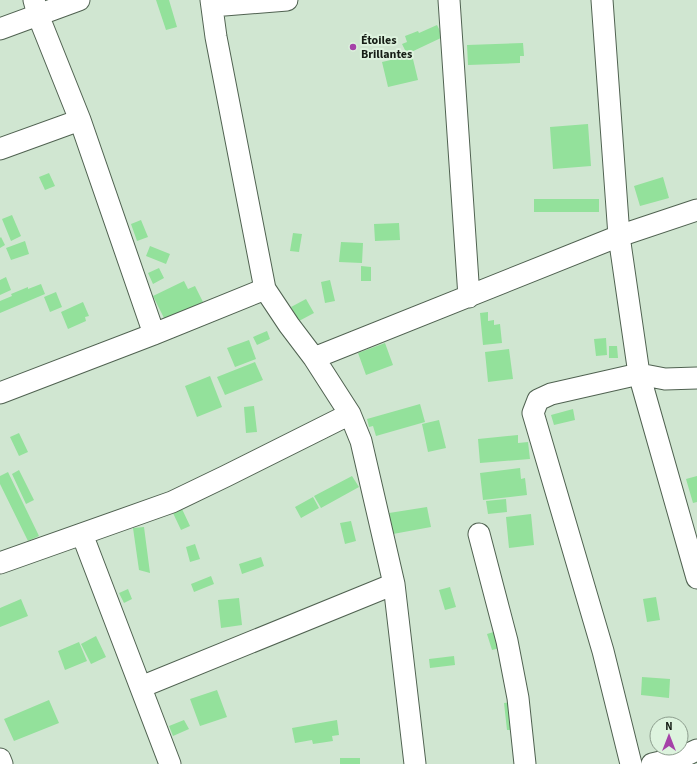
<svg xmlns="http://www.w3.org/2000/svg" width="697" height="764" viewBox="0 0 697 764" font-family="'Source Sans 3',sans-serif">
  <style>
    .building { fill: #93e19b }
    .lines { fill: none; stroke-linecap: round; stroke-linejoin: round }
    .minor-casing { stroke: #506251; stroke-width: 23 }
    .minor { stroke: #fff; stroke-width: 21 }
    .poi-dot { fill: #a542a8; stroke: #ddf3de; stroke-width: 1.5 }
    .labels { text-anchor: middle; stroke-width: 4; stroke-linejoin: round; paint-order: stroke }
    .poi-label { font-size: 12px; font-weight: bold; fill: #161e16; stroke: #ddf3de; text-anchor: start }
  </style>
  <rect width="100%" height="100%" fill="#d0e6d1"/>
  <path class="building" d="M156,0H169L177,27L166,30Z
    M437,25L443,37L407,54L402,44L407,42L405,36L418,31L419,33Z
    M523,43L524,56H520V63L468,65L467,45Z
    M412,55L418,80L388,87L382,62Z
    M588,124L591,166L553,169L550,127Z
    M49,173L55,186L45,190L39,177Z
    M663,177L669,198L640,206L634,186Z
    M534,199H599V212H534Z
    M12,215L21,236L11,241L2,219Z
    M141,220L148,237L137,241L131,224Z
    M399,223L400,240L375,241L374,224Z
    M293,233L302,234L299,252L290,251Z
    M1,237L5,245L0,248V238Z
    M25,241L29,254L11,260L6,248Z
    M341,242L363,243L362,263L339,262Z
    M150,246L170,254L166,264L146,256Z
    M361,266L371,267V281H361Z
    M159,268L164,278L153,284L148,273Z
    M6,277L11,290L0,295V280Z
    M330,280L335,301L325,303L321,282Z
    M184,281L188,289L195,286L203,302L165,320L153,296Z
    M41,284L45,294L0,313V301L12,296L11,294L28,287V289Z
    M56,292L62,307L50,312L44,297Z
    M306,299L314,313L299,321L291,307Z
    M83,302L89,316L85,317L86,321L68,329L61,312Z
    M488,312V321L494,320V325L500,324L502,343L483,345L480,313Z
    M267,331L270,339L257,345L253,337Z
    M606,338L607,355L596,356L594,339Z
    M249,340L256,359L235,367L227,348Z
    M385,343L393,365L366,375L358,353Z
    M609,346H617L618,358H609Z
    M509,349L513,379L488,382L485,352Z
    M255,362L263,380L225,395L217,377Z
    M210,376L222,407L197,417L185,386Z
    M420,404L425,422L376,436L373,426L369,427L367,419Z
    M254,406L257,432L246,433L244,407Z
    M573,409L575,420L554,425L551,415Z
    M439,420L446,448L428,452L422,424Z
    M19,433L28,452L19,456L10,437Z
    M518,435V443L528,442L530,459L480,463L478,439Z
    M520,468L521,479L525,478L527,495L483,500L480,473Z
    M19,470L34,500L26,504L12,474Z
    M8,472L39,536L28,541L0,484V476Z
    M352,476L359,487L321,508L314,496Z
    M697,476V502L693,503L686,479Z
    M313,497L319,508L301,518L295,507Z
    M506,499L507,512L488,514L486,501Z
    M427,507L431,527L393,534L389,513Z
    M182,509L190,526L181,530L173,513Z
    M531,514L534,545L509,548L506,517Z
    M351,521L356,541L345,544L340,523Z
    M144,527L150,573L139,570L133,528Z
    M195,544L200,559L190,562L186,547Z
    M261,557L264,566L242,574L239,564Z
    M211,576L214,584L194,592L191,584Z
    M450,587L456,607L445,610L439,590Z
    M128,589L132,599L124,603L119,593Z
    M656,597L660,620L647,622L643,599Z
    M239,598L242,625L221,628L218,600Z
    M21,599L28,616L0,627V608Z
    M500,630L504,647L492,650L487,634Z
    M96,636L106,657L91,664L81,644Z
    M79,642L87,661L65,670L58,651Z
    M454,656L455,665L430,668L429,659Z
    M642,677L670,679L669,698L641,695Z
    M217,690L227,717L200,726L190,699Z
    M49,700L59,723L14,741L4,719Z
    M512,702L515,730H507L504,703Z
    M184,720L189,729L173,736L169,726Z
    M337,720L339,735L332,736L333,741L313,744L312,740L295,743L292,728Z
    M340,758H360V764H340Z"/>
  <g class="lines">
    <defs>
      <path id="minor" d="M34,0L38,15L80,120L154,334
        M211,0L216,37L265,289L289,325L314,358L350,414L361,441L394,584L415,764
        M449,0L469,297
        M602,0L619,236L639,374L697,578
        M212,6L287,0
        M0,29L79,0
        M0,149L80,120
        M314,358L619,236L697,210
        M0,393L154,334L265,289
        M82,534L170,764
        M479,534L507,641L518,698L525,764
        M0,563L172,502L226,476L350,414
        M141,687L394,584
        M0,759L2,764
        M631,764L603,651L533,413L538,400L551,394L639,374L665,379L697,378
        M652,764L682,757L697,750"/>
    </defs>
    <use href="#minor" class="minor-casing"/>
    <use href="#minor" class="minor"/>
  </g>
  <circle class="poi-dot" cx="353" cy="47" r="4"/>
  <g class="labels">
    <g class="poi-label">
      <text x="361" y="44">Étoiles<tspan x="361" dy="14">Brillantes</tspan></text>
    </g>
  </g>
  <g transform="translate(669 736)"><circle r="19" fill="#ddf3de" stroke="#8d9e8e"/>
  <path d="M0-3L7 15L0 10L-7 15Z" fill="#a542a8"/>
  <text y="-6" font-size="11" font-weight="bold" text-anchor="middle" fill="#161e16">N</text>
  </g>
</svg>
